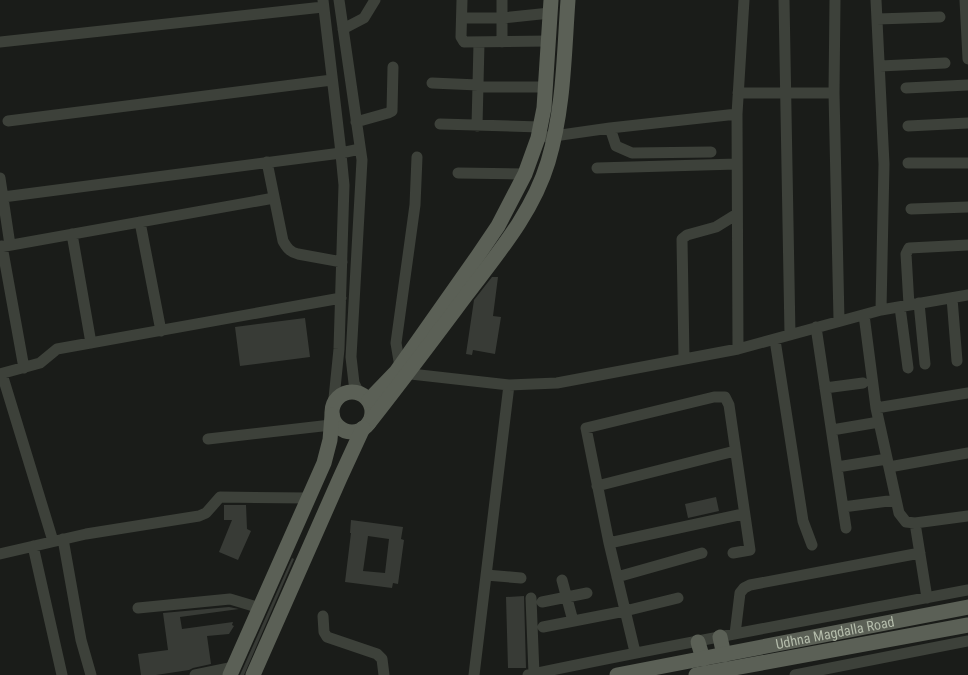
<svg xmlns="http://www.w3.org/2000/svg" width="968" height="675" viewBox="0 0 968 675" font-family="'Roboto Condensed',sans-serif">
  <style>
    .building { fill: #383b36; fill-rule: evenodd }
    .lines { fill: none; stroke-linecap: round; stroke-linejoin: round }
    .minor { stroke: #3d413a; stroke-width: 11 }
    .major { stroke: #5b6056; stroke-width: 15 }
    .labels { text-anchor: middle; stroke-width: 4; stroke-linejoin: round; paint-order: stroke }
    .street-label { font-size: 14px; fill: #b4bcab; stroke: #151714 }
  </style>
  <rect width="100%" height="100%" fill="#1a1c19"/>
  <path class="building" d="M492,277H498L493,316L501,317L495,354L473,350L472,355L466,354L474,300Z
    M305,318L310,357L240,366L235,327Z
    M716,497L719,511L688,518L685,504Z
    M224,505H246L247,529L251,531L238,560L219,552L232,520H224Z
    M351,520L403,527L401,539L404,540L398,584L393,583L392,588L345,582L351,533H350ZM368,536L389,539L385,573L363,571Z
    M292,558L294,559L244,675H240Z
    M524,596L526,668H508L506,597Z
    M229,607L239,609L180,617L182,629L233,622L232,625L234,626L229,634L207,636L211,664L193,668L189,670L156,675H141L138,654L168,650L163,613Z"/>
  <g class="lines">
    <path class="minor" d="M323,0L340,144L344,185L339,349L333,408
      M339,0L362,160L351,357L354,383L359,393
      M462,0L461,37L464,42L549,41
      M784,0L790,335
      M835,0L834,93L839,320
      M876,0L884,164L881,310
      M965,0L968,59
      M462,18H502L550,13
      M877,19L940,17
      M343,29L364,18L375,0
      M0,42L323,7
      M502,42V0
      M880,66L945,63
      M432,83L478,85
      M478,87H546
      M906,88L968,85
      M738,93H834
      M8,121L332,80
      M356,122L388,113L392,111L393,67
      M440,124L540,127
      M477,126L479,43
      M908,126L968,123
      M610,128L616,146L632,153L711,152
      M547,137L610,128L737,114
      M267,162L283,241C287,248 290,252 298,254L342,262
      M908,163H968
      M597,168L737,164
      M458,173L525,174
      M0,178L10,245
      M3,197L341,153L360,149
      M911,209L968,207
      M140,222L161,331
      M72,234L91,343
      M2,246L24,368
      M0,247L274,198
      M952,298L957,361
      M919,303L925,364
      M909,305L906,254L909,248L968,245
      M900,307L908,368
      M864,315L876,408L899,513L906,522L915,523L968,516
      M816,327L846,528
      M775,340L803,521L812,545
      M738,349L737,114L744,0
      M684,358L682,239L687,235L716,227L737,214
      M400,367L396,343L415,205L417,157
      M402,373L509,385L557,383L738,349L881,310L968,295
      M0,374L40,363L57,349L341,298
      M2,374L53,541
      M825,388L863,383
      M876,408L968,393
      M832,430L879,422
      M208,439L331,425
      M837,467L887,459
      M889,467L968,453
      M597,486L735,451
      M843,507L896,500
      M915,523L927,598
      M63,539L81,640L91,675
      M609,543L743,514
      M33,546L62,675
      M0,554L86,534L199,516L206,513L220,497L308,498
      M486,575L521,578
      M617,577L702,553
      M562,580L573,621
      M531,598L534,674
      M542,602L587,593
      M138,608L230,599L260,608
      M323,616L324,632L327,637L377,654L382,659L384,675
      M543,627L625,611L678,598
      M735,634L740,593L744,588L750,585L920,553
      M635,652L609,543L586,428L714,397H725L729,405L750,550L733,553
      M195,675L234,667
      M474,675L509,385
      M528,675C674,644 821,618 968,590
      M795,675L968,641"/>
    <g class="major">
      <circle cx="352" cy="412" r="20"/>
      <path d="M369,400L396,372L477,257L498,226L525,174L538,138L544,108L551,0"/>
      <path d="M368,424C402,381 434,338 467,294C498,253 533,212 548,162C564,109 564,54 568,0"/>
      <path d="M720,637L724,655"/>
      <path d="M698,642L703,659"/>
      <path d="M230,675L324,463L330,440L332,415"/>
      <path d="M253,675L340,478L363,428"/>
      <path id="s1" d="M617,675L968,607"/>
      <path d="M696,675L968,625"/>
    </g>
  </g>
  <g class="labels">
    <g class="street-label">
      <text dy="5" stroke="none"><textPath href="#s1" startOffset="222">Udhna Magdalla Road</textPath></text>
    </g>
  </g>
</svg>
